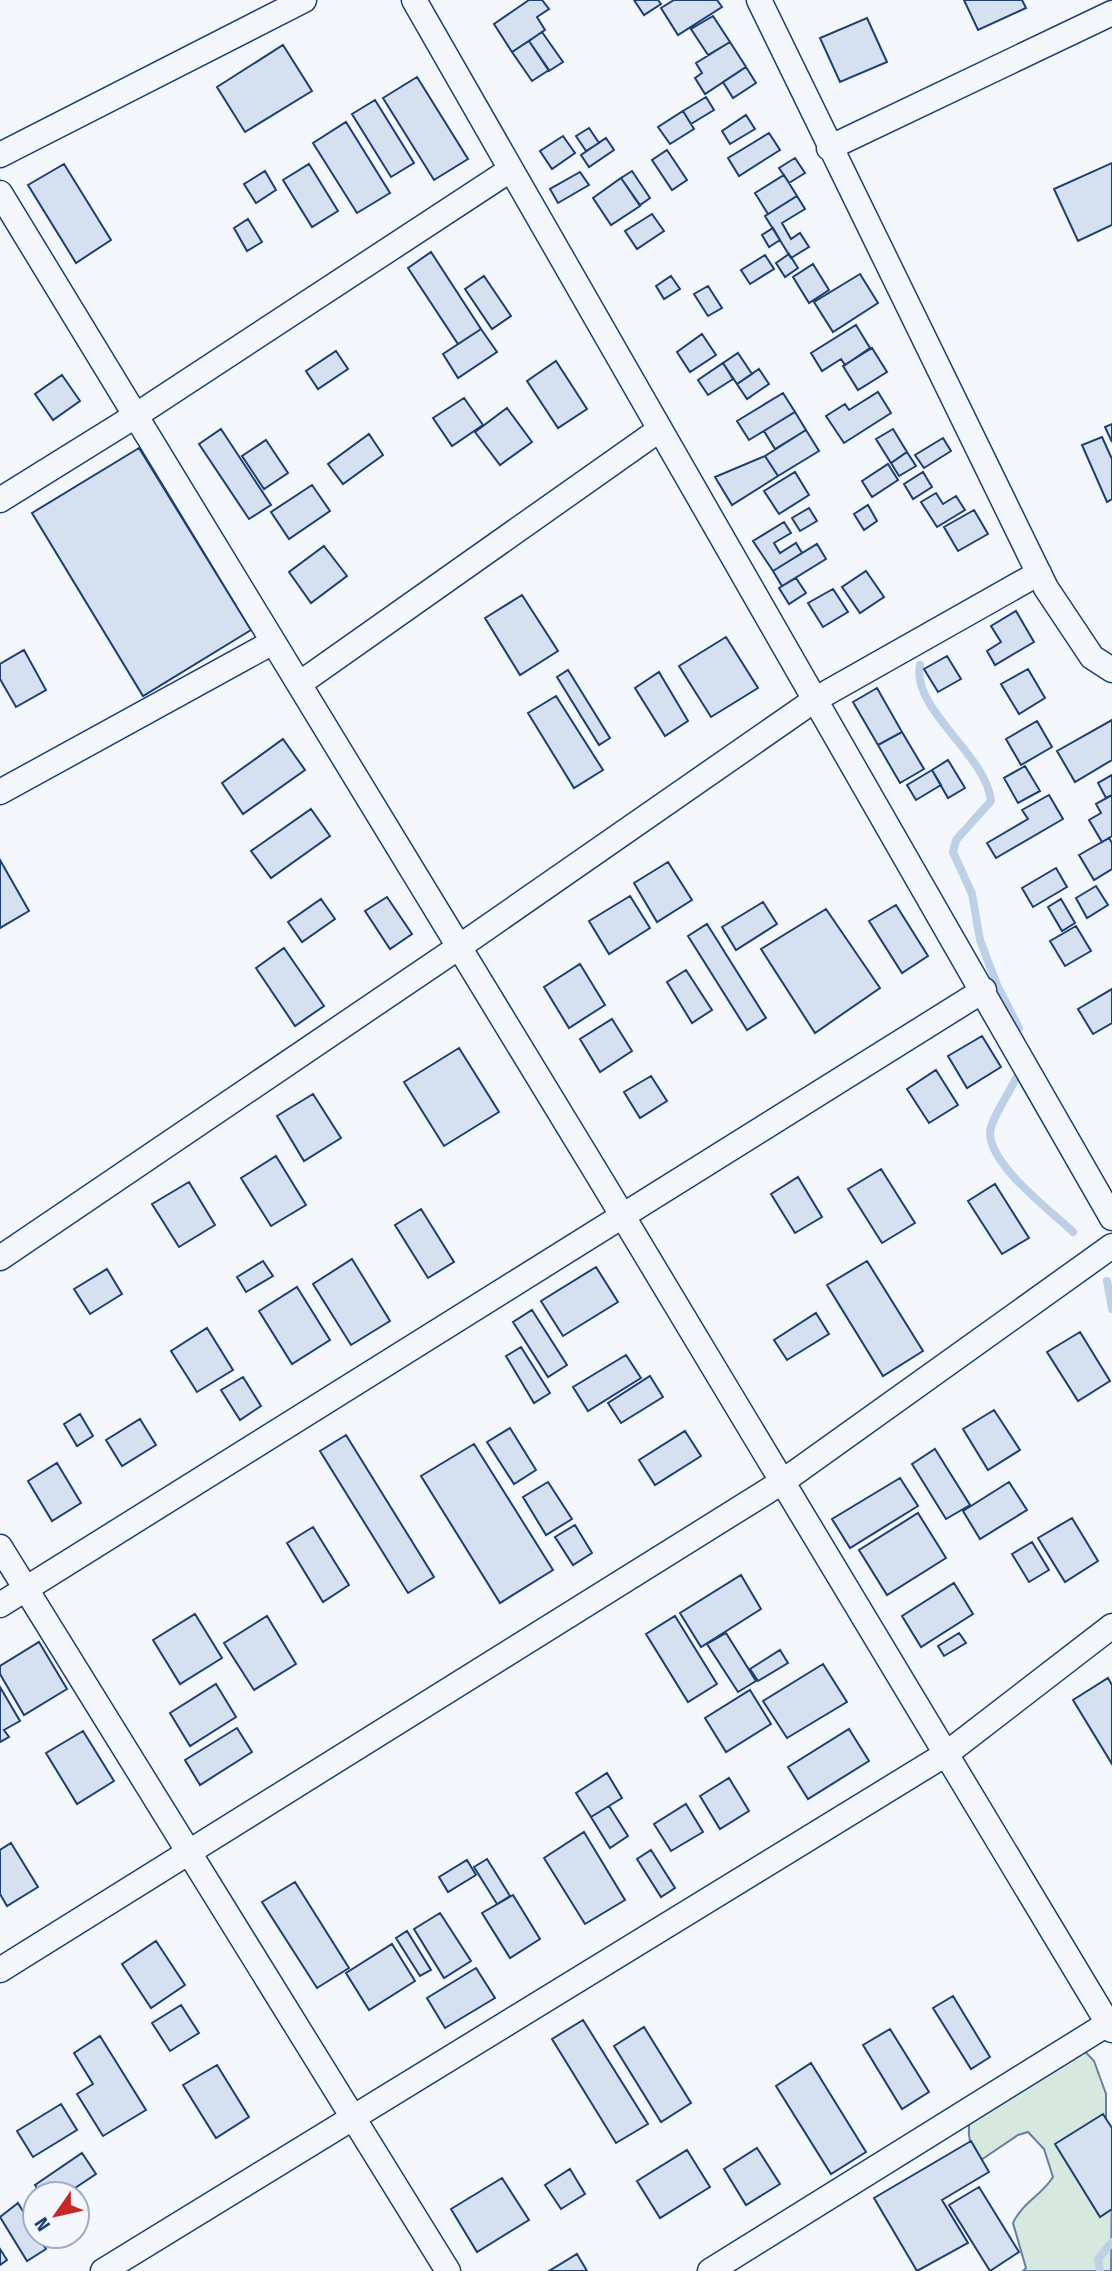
<svg xmlns="http://www.w3.org/2000/svg" width="1112" height="2271" viewBox="0 0 1112 2271" font-family="'Fira Sans Condensed',sans-serif">
  <style>
    .green { fill: #d7e8df; stroke: #687fa3; stroke-width: 2 }
    .lines { fill: none; stroke-linecap: round; stroke-linejoin: round }
    .stream { stroke: #bed0e5; stroke-width: 8 }
    .building { fill: #d5e0f0; stroke: #1d3f73; stroke-width: 2 }
    .street-casing { stroke: #1d3f73; stroke-width: 27 }
    .street { stroke: #f4f7fb; stroke-width: 24 }
  </style>
  <rect width="100%" height="100%" fill="#f4f7fb"/>
  <path class="green" d="M1078,2044L1094,2061L1106,2094V2129L1112,2172L1111,2271H1023L1026,2268L1013,2223C1022,2203 1042,2195 1053,2177L1044,2149L1028,2132L1018,2135L981,2160C965,2146 968,2126 972,2106Z"/>
  <g class="lines">
    <path class="stream" d="M920,665C911,709 986,754 991,801L956,840L953,852L972,894L980,940L997,985L1019,1028
      M1016,1078C1010,1092 991,1119 990,1132C989,1165 1051,1211 1073,1232
      M1107,1281L1112,1309
      M1100,2271L1098,2259L1112,2242"/>
  </g>
  <path class="building" d="M529,0H542L549,9L537,17L545,30L512,52L494,24Z
    M634,0H658L661,4L644,15Z
    M674,0H717L722,7L678,35L661,8Z
    M964,0H1022L1026,8L978,30Z
    M713,16L730,42L708,55L691,29Z
    M867,18L887,62L840,82L820,38Z
    M542,32L563,62L549,71L529,41Z
    M529,41L549,70L532,81L512,52Z
    M730,42L746,67L705,94L695,78L702,73L696,63Z
    M283,45L312,91L245,132L217,87Z
    M746,67L756,83L733,98L723,82Z
    M417,77L468,159L434,180L383,98Z
    M706,97L714,110L691,124L683,111Z
    M375,100L414,163L391,177L352,114Z
    M683,111L694,129L670,144L658,127Z
    M746,115L755,129L730,144L722,131Z
    M346,122L390,193L357,213L313,143Z
    M589,128L599,143L586,151L576,136Z
    M769,133L780,150L739,176L728,158Z
    M563,136L575,153L552,169L540,151Z
    M606,138L614,150L589,167L581,155Z
    M667,150L687,180L672,190L652,160Z
    M795,158L805,173L789,183L779,168Z
    M1112,163V225L1078,241L1054,189Z
    M64,164L111,240L76,263L28,185Z
    M309,164L338,211L312,227L283,180Z
    M265,171L276,190L256,203L244,184Z
    M632,171L650,198L640,205L621,178Z
    M580,172L589,185L558,203L550,189Z
    M784,175L797,196L768,214L755,193Z
    M621,178L640,206L611,225L593,198Z
    M797,196L805,209L782,223L791,239L800,233L809,247L791,258L765,216Z
    M652,214L664,231L637,249L625,231Z
    M248,219L262,242L247,251L234,228Z
    M773,228L780,240L769,247L762,235Z
    M431,252L481,329L458,344L408,268Z
    M789,254L798,268L785,277L776,263Z
    M765,255L774,269L750,284L741,270Z
    M813,264L829,290L809,303L793,277Z
    M860,274L878,303L833,332L814,302Z
    M484,276L511,316L492,329L465,289Z
    M671,276L680,289L664,299L656,286Z
    M708,286L722,308L708,316L694,294Z
    M856,325L870,348L845,365L841,359L822,371L811,353Z
    M481,329L497,352L458,378L443,354Z
    M702,334L716,355L690,372L677,352Z
    M872,348L887,372L858,390L843,366Z
    M336,351L348,369L318,389L306,371Z
    M738,353L752,374L737,384L723,363Z
    M556,361L587,409L558,428L527,381Z
    M723,363L733,379L708,395L698,380Z
    M759,369L769,384L747,399L737,384Z
    M62,375L80,401L53,420L35,394Z
    M878,392L891,413L844,443L826,416L845,404L849,410Z
    M783,393L795,412L749,440L737,421Z
    M464,398L483,425L452,446L433,418Z
    M507,408L532,442L500,465L475,432Z
    M795,412L806,430L775,449L764,431Z
    M1112,424V442L1105,427Z
    M221,429L271,505L249,519L199,444Z
    M893,429L907,452L891,463L876,439Z
    M806,430L819,451L778,476L765,456Z
    M369,434L383,455L343,484L328,464Z
    M1102,437L1112,459V499L1107,502L1082,445Z
    M943,438L951,451L924,468L915,455Z
    M266,440L288,473L264,489L242,456Z
    M139,448L251,630L143,696L32,513Z
    M907,452L916,466L899,476L891,463Z
    M765,456L778,476L732,505L715,477Z
    M888,464L898,480L872,497L862,481Z
    M795,472L809,495L779,514L764,491Z
    M923,472L932,487L913,499L904,484Z
    M312,485L330,511L289,539L271,512Z
    M936,493L943,504L956,496L965,510L937,527L921,502Z
    M868,505L877,521L864,530L854,514Z
    M809,508L817,521L800,531L792,518Z
    M974,510L988,534L958,551L944,527Z
    M784,522L791,533L774,543L780,553L796,543L802,553L773,571L753,541Z
    M817,544L826,559L782,586L773,571Z
    M324,546L347,576L311,603L289,572Z
    M866,571L884,597L860,613L842,587Z
    M796,578L806,593L789,604L779,588Z
    M833,589L848,612L823,627L808,603Z
    M522,595L558,651L520,675L485,618Z
    M1016,611L1034,642L995,665L987,651L1001,642L991,626Z
    M726,637L758,688L711,717L679,666Z
    M24,650L46,690L16,707L0,679V664Z
    M947,656L961,679L938,692L924,669Z
    M1028,669L1045,698L1019,714L1001,684Z
    M568,670L610,738L599,745L557,677Z
    M659,672L688,721L665,736L635,688Z
    M877,688L902,732L878,745L853,702Z
    M556,696L603,770L574,788L528,713Z
    M1112,720V760L1075,782L1057,751Z
    M1037,721L1052,747L1021,765L1006,739Z
    M902,732L924,769L900,783L878,745Z
    M283,739L305,770L243,814L222,783Z
    M948,760L965,788L948,798L932,770Z
    M1025,766L1040,791L1018,803L1004,778Z
    M932,770L941,785L916,800L907,785Z
    M1112,775V795L1106,798L1098,783Z
    M1049,795L1063,819L996,858L987,843L1028,819L1022,810Z
    M1112,795V836L1102,842L1089,820L1101,813L1096,804Z
    M311,809L330,836L271,878L251,851Z
    M1109,838L1112,843V869L1094,880L1079,855Z
    M0,860L29,911L0,928Z
    M668,862L692,900L657,922L634,883Z
    M1056,868L1067,887L1033,907L1022,888Z
    M1096,886L1108,905L1087,918L1076,898Z
    M630,896L650,928L609,954L589,921Z
    M387,897L412,934L390,949L365,911Z
    M321,899L335,919L302,942L288,922Z
    M1061,899L1075,923L1062,931L1048,907Z
    M763,902L777,924L736,950L722,927Z
    M896,905L928,956L902,973L869,921Z
    M826,909L880,988L815,1033L761,949Z
    M707,924L766,1018L747,1030L688,936Z
    M1076,926L1091,951L1065,966L1050,941Z
    M284,948L324,1006L295,1026L256,968Z
    M580,964L605,1005L569,1028L544,987Z
    M686,970L712,1010L692,1023L667,982Z
    M1112,989V1023L1093,1034L1078,1009Z
    M612,1019L632,1051L600,1072L580,1039Z
    M982,1036L1001,1067L967,1088L948,1056Z
    M459,1048L499,1112L444,1146L404,1082Z
    M936,1070L958,1105L929,1123L907,1089Z
    M651,1076L667,1101L640,1118L624,1092Z
    M313,1094L341,1138L304,1161L277,1116Z
    M276,1156L306,1205L271,1226L241,1178Z
    M881,1169L915,1223L882,1243L848,1189Z
    M798,1177L822,1217L795,1233L771,1194Z
    M189,1182L215,1225L179,1247L152,1204Z
    M995,1184L1029,1238L1002,1254L968,1201Z
    M421,1209L454,1262L428,1278L395,1225Z
    M352,1259L390,1321L351,1345L313,1284Z
    M263,1261L273,1276L246,1292L237,1277Z
    M867,1261L923,1351L883,1376L827,1285Z
    M596,1267L618,1302L563,1336L541,1301Z
    M107,1269L122,1294L90,1314L74,1289Z
    M297,1287L330,1340L292,1364L259,1311Z
    M532,1310L567,1365L548,1377L513,1322Z
    M816,1313L829,1334L787,1360L774,1340Z
    M207,1328L233,1370L197,1392L171,1351Z
    M1080,1332L1110,1381L1078,1401L1047,1352Z
    M521,1347L550,1393L534,1403L506,1356Z
    M626,1355L641,1378L588,1411L573,1387Z
    M650,1376L663,1397L621,1423L608,1403Z
    M243,1377L261,1406L240,1420L221,1390Z
    M994,1410L1020,1450L988,1470L963,1429Z
    M80,1414L93,1436L77,1446L64,1424Z
    M140,1419L156,1445L122,1466L106,1440Z
    M510,1428L536,1470L514,1484L487,1442Z
    M685,1431L701,1456L655,1485L639,1460Z
    M346,1435L434,1577L408,1593L320,1451Z
    M474,1444L553,1570L500,1603L421,1476Z
    M935,1449L970,1505L946,1519L912,1464Z
    M57,1463L81,1503L52,1521L28,1481Z
    M900,1478L918,1506L850,1548L832,1519Z
    M548,1482L572,1519L546,1535L523,1497Z
    M1009,1482L1027,1510L980,1539L963,1511Z
    M918,1513L946,1558L887,1595L859,1550Z
    M1072,1518L1098,1561L1065,1582L1038,1538Z
    M575,1525L592,1553L573,1565L555,1537Z
    M313,1527L349,1585L323,1602L287,1543Z
    M1032,1542L1049,1570L1029,1582L1012,1554Z
    M741,1575L761,1609L701,1647L680,1613Z
    M954,1583L973,1614L921,1647L902,1616Z
    M195,1614L222,1658L180,1684L153,1640Z
    M267,1616L296,1664L254,1690L224,1643Z
    M675,1616L717,1684L688,1702L646,1634Z
    M726,1633L756,1681L738,1692L707,1644Z
    M959,1633L966,1643L944,1656L938,1646Z
    M39,1642L67,1689L24,1715L0,1674V1666Z
    M780,1650L788,1663L758,1681L750,1669Z
    M823,1664L847,1702L787,1738L763,1701Z
    M1108,1678L1112,1685V1764L1073,1700Z
    M216,1684L236,1717L190,1746L170,1713Z
    M0,1687L20,1721L4,1730L9,1737L0,1742Z
    M750,1690L771,1724L726,1752L705,1718Z
    M237,1728L252,1752L200,1785L185,1760Z
    M849,1729L869,1761L808,1799L788,1767Z
    M83,1731L114,1781L77,1804L46,1753Z
    M607,1773L622,1798L591,1817L576,1793Z
    M729,1778L749,1811L720,1829L700,1796Z
    M686,1804L703,1832L671,1851L654,1824Z
    M609,1806L628,1836L610,1848L591,1817Z
    M584,1832L625,1900L585,1924L544,1858Z
    M11,1843L38,1887L7,1906L0,1894V1850Z
    M651,1850L675,1888L661,1897L637,1859Z
    M487,1859L510,1896L497,1904L474,1867Z
    M467,1860L476,1875L448,1892L439,1877Z
    M295,1882L349,1968L317,1988L262,1902Z
    M513,1895L540,1939L510,1958L482,1913Z
    M440,1913L471,1961L444,1978L414,1929Z
    M407,1931L431,1970L420,1976L396,1938Z
    M156,1941L185,1985L151,2008L122,1964Z
    M392,1944L415,1981L369,2010L346,1973Z
    M476,1968L495,1998L445,2028L427,1998Z
    M953,1996L990,2057L971,2069L933,2008Z
    M181,2005L199,2033L170,2051L152,2023Z
    M583,2020L648,2124L616,2143L552,2039Z
    M644,2027L691,2103L661,2122L614,2046Z
    M890,2029L929,2092L902,2109L863,2045Z
    M100,2036L146,2110L103,2136L77,2094L93,2084L74,2053Z
    M811,2063L866,2152L831,2174L776,2086Z
    M217,2065L249,2117L216,2138L183,2085Z
    M61,2104L77,2130L33,2157L17,2131Z
    M1103,2114L1112,2128V2209L1100,2217L1055,2144Z
    M971,2141L989,2172L942,2200L968,2243L917,2271L874,2198Z
    M757,2148L780,2184L746,2205L724,2169Z
    M687,2150L710,2187L660,2218L637,2181Z
    M82,2153L96,2174L66,2194H41L35,2185Z
    M570,2169L585,2194L561,2209L545,2185Z
    M502,2178L529,2220L477,2252L451,2209Z
    M979,2187L1019,2252L990,2271L949,2205Z
    M18,2203L46,2249L27,2261L0,2217Z
    M0,2249L7,2260L0,2265Z
    M577,2254L587,2271H549Z"/>
  <g class="lines">
    <defs>
      <path id="street" d="M414,0L1112,1218
        M759,0L1046,588L1092,657L1112,670
        M829,148L1112,13
        M0,155L304,0
        M0,193L601,1180L1112,2030
        M0,500L135,416L510,170
        M299,684L659,430
        M0,792L273,642
        M0,1258L459,947L816,699L1039,573
        M0,1547L448,2271
        M0,1605L984,990
        M0,1970L782,1482L1112,1246
        M103,2271L946,1754L1112,1626
        M710,2271L1112,2021"/>
    </defs>
    <use href="#street" class="street-casing"/>
    <use href="#street" class="street"/>
  </g>
  <g transform="translate(56 2215) rotate(236)"><circle r="33" fill="#f4f7fb" stroke="#9eadc5" stroke-width="2"/>
  <path d="M0-5L12 26L0 18L-12 26Z" fill="#c62828"/>
  <text y="-10" font-size="19" font-weight="bold" text-anchor="middle" fill="#1d3f73">N</text>
  </g>
</svg>
